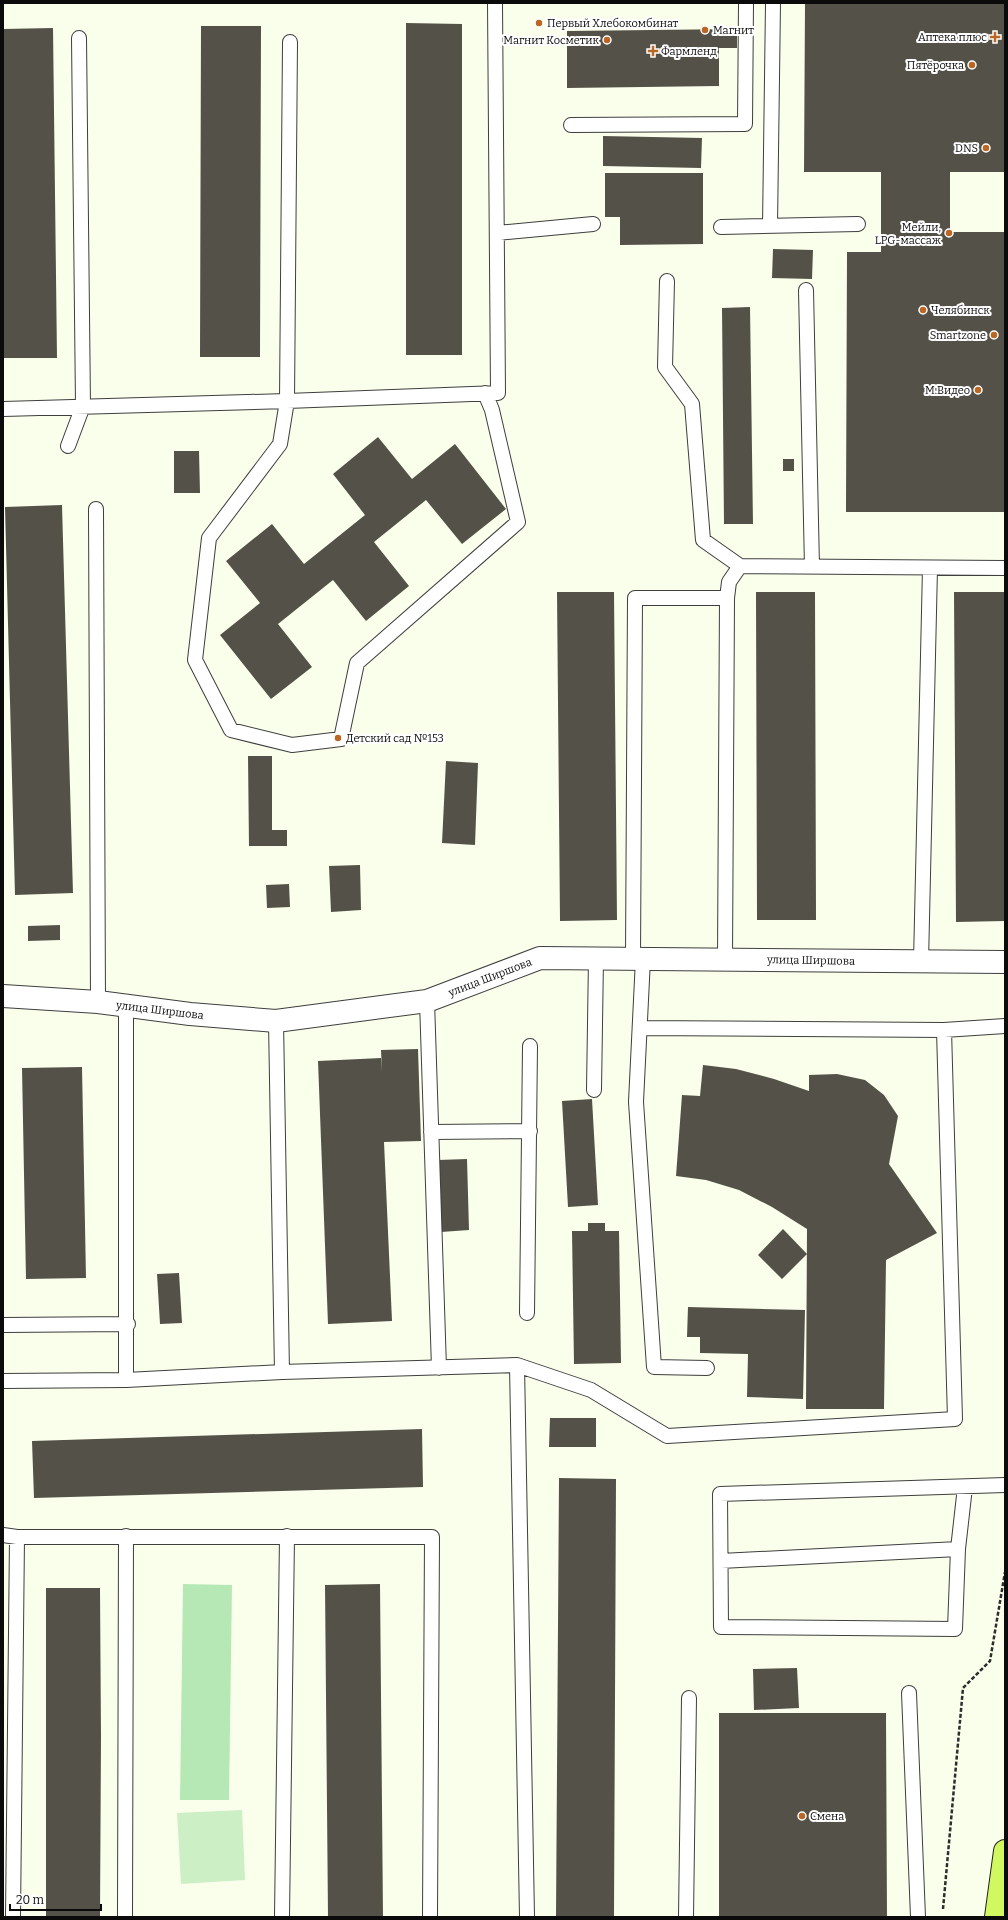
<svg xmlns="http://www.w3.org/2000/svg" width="1008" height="1920" viewBox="0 0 1008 1920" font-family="Bitter,serif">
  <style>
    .green { fill: #b6e8b5 }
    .pitch { fill: #cdefc6 }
    .building { fill: #545248 }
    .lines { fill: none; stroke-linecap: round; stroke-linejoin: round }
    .service-casing { stroke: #3e3e3e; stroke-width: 16 }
    .minor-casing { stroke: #3e3e3e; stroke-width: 24 }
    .primary-casing { stroke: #1c1c1c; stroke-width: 24 }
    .path { stroke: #2d2d2d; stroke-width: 2.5; stroke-dasharray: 4 2; stroke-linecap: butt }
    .service { stroke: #fff; stroke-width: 14 }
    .minor { stroke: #fff; stroke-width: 22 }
    .primary { stroke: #d2f861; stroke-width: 22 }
    .poi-dot { fill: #ba6725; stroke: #fff; stroke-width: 1.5 }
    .labels { text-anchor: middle; stroke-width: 4; stroke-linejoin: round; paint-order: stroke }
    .poi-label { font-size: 11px; fill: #0b0b0b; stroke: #fff; text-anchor: end }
    .street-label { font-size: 11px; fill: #0b0b0b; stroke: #fff }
  </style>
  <rect width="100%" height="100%" fill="#f9ffea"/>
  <path class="green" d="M183,1584L232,1585L229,1800H180Z"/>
  <path class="pitch" d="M242,1810L245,1880L181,1884L177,1813Z"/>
  <path class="building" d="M805,3H1005V172H950V232H1005V512H846L847,252H881V172H804Z
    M406,23L462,24V355H406Z
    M201,26H261L260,357H200Z
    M53,28L57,358H3V29Z
    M737,29V48H719V86L567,88V31Z
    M603,136L702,138L701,168L603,166Z
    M605,173H703V244L620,245V217H605Z
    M773,249L813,250L812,279L772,278Z
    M750,307L753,524H724L722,308Z
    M378,437L412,479L455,444L506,509L462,544L426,500L374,542L409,586L366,621L333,580L278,624L312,667L271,699L220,635L260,603L226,561L272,524L304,564L365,515L333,474Z
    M174,451H199L200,493H174Z
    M783,459H794V471H783Z
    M62,505L73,893L15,895L5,507Z
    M557,592H614L617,920L560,921Z
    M756,592H815L816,920H757Z
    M954,592H1005V921L956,922Z
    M248,756H272V830H287V846H249Z
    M446,761L478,763L475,845L442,843Z
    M360,865L361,910L331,912L329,866Z
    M289,884L290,907L267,908L266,885Z
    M60,925V940L28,941V926Z
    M418,1049L421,1141L384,1142L392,1321L328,1324L318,1061L381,1058L382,1072L381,1050Z
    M703,1065L736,1069L774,1079L809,1091V1075L837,1074L865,1080L884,1095L898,1116L889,1164L937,1233L886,1260L884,1409H806L807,1229L772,1207L739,1190L706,1180L676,1176L682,1095L700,1096Z
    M82,1067L86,1278L26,1279L22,1068Z
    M592,1099L598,1205L568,1207L562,1101Z
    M467,1159L469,1230L441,1232L438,1160Z
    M588,1223H605V1231H619L621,1363L574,1364L572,1231H588Z
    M783,1229L807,1254L782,1279L758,1255Z
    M179,1273L182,1323L160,1324L157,1274Z
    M688,1307L805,1310L803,1399L747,1397L748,1354L700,1353V1337H687Z
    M550,1418H596V1447H549Z
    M422,1429L423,1487L34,1498L32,1441Z
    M559,1478L616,1479L614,1917H556Z
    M380,1584L383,1917H328L325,1585Z
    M46,1588H100L101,1737L100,1917H46Z
    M797,1668L799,1708L754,1710L753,1669Z
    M719,1713H886L887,1917H719Z"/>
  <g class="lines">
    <defs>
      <path id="service" d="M290,42L287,401L280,444L209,538L195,660L231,730L292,745L341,739L357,663L518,522L492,410L485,393
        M571,125L745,124L746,3
        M770,226L773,3
        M721,227L858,224
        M497,233L593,224
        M667,281L665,367L692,404L703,540L740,566L1005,568
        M806,290L812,567
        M3,409L287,401L498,393L495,3
        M68,446L83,406L79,38
        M96,509L98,1002
        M633,958L635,598H727
        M643,959L636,1102L654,1367L707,1368
        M725,959L727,598L729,582L740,566
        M921,962L930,568
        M427,1001L439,1368
        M126,1006V1380
        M276,1021L282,1372
        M640,1028L944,1030L1005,1026
        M594,1090L596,958
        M431,1132L530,1131
        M527,1313L530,1046
        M3,1325L128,1324
        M517,1365L591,1390L667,1436L955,1419L944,1030
        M3,1381L126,1380L282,1372L517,1365L527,1917
        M965,1487L958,1549L955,1629L721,1627L720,1494L1005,1485
        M3,1535L17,1537H432L430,1917
        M721,1561L958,1549
        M909,1693L918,1917
        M13,1917L17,1537
        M125,1917L126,1536
        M282,1917L287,1536
        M686,1917L689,1698"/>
      <path id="minor" d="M3,996L98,1002L190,1014L276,1021L427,1001L540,958L1005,962"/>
      <path id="primary" d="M996,1917L1005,1851"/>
    </defs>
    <use href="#service" class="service-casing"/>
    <use href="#minor" class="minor-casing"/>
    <use href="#primary" class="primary-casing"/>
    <path class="path" d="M943,1909L963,1688L990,1661L1005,1572"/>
    <use href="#service" class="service"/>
    <use href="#minor" class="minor"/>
    <use href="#primary" class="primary"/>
  </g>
  <g class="poi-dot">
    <circle cx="539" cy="23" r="4"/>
    <circle cx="705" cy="30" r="4"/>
    <path d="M993 31h4v4h4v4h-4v4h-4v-4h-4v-4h4z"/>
    <circle cx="607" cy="40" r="4"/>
    <path d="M651 45h4v4h4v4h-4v4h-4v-4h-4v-4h4z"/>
    <circle cx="972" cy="65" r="4"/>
    <circle cx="986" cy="148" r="4"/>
    <circle cx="949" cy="233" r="4"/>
    <circle cx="923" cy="310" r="4"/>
    <circle cx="994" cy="335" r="4"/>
    <circle cx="978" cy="390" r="4"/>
    <circle cx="338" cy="738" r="4"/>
    <circle cx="802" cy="1816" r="4"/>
  </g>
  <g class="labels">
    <g class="poi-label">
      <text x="547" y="27" text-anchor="start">Первый Хлебокомбинат</text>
      <text x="713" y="34" text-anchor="start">Магнит</text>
      <text x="987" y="41">Аптека плюс</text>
      <text x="599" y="44">Магнит Косметик</text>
      <text x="661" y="55" text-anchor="start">Фармленд</text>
      <text x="964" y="69">Пятёрочка</text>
      <text x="978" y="152">DNS</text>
      <text x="941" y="231">Мейли,<tspan x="941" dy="13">LPG-массаж</tspan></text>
      <text x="931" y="314" text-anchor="start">Челябинск</text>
      <text x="986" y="339">Smartzone</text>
      <text x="970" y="394">М.Видео</text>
      <text x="346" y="742" text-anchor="start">Детский сад №153</text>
      <text x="810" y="1820" text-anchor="start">Смена</text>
    </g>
    <g class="street-label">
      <text transform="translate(811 960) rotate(1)" y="4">улица Ширшова</text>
      <text transform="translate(490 977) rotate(-21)" y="4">улица Ширшова</text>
      <text transform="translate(160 1010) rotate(7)" y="4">улица Ширшова</text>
    </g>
  </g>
  <rect width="1008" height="1920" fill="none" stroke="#0b0b0b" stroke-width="8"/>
  <path d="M10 1904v6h91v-6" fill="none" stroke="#0b0b0b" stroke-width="2"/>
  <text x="16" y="1904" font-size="12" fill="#0b0b0b" stroke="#ffffff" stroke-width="3" paint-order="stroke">20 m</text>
</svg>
